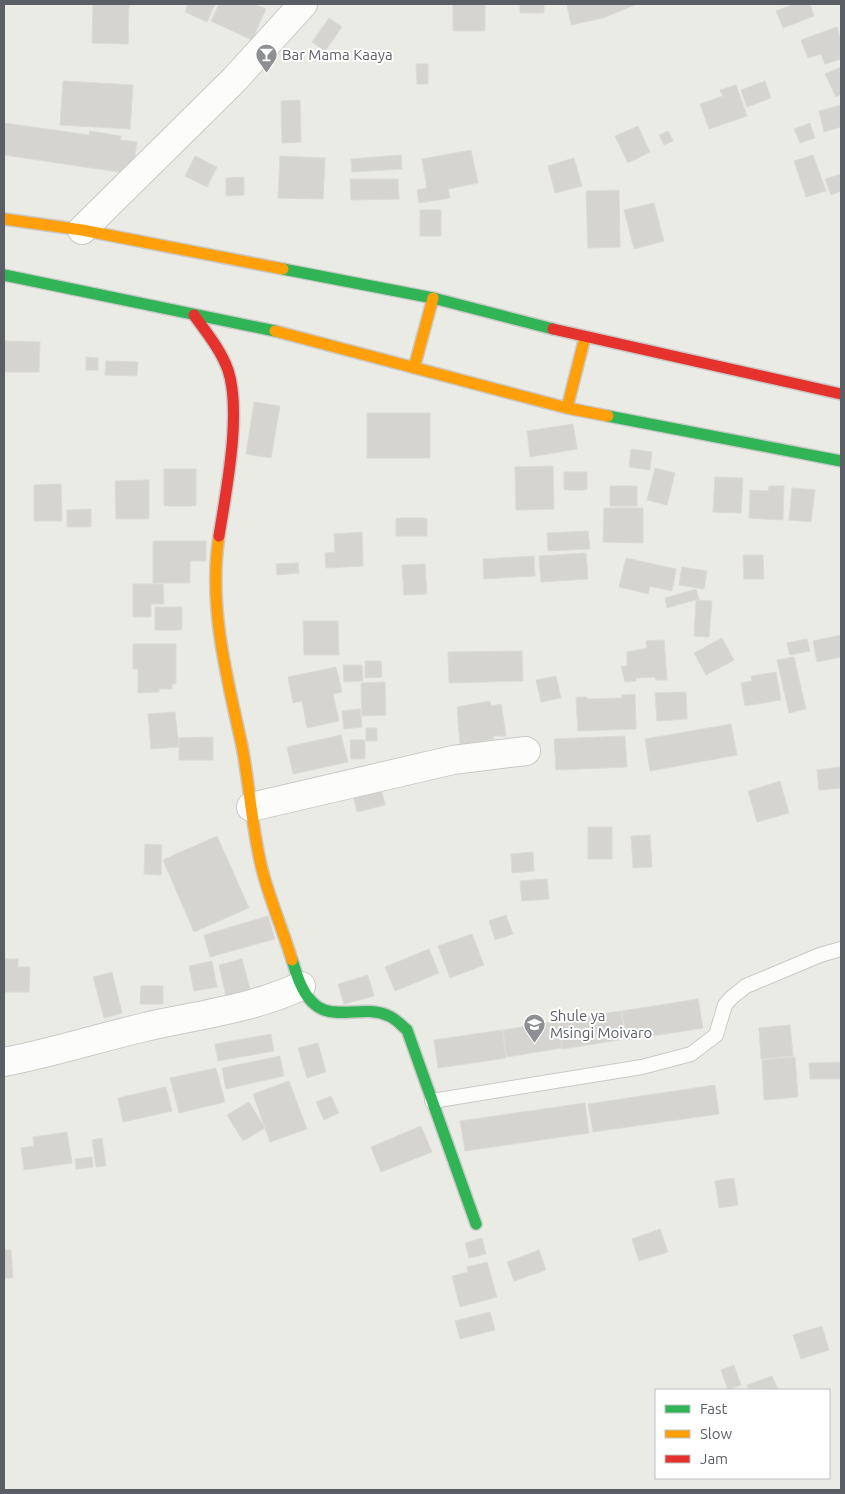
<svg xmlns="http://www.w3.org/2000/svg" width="845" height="1494" viewBox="0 0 845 1494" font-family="Ubuntu,sans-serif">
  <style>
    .building { fill: #d5d4d1; stroke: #dadad6 }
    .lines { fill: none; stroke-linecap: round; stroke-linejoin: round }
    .lane-casing { stroke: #c8c9c8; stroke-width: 16 }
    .street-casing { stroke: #c8c9c8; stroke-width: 30 }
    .fast-casing { stroke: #c8c9c8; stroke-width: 14 }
    .slow-casing { stroke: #c8c9c8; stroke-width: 14 }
    .jam-casing { stroke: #c8c9c8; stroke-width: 14 }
    .lane { stroke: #fcfcfb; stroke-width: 14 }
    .street { stroke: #fcfcfb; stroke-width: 28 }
    .fast { stroke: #30b455; stroke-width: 11 }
    .slow { stroke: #ff9f0a; stroke-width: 11 }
    .jam { stroke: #e5322d; stroke-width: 11 }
    .labels { text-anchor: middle; stroke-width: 4; stroke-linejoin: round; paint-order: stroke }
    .poi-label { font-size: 15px; fill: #5b5e64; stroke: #fff; text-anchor: start }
  </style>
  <rect width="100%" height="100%" fill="#ebebe6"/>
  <path class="building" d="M93,4H129L128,44L92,43Z
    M188,4H215L207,22L185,12Z
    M219,4H253L266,9L252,40L211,21Z
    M453,4H485V31H453Z
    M520,4H544V13H520Z
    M567,4H637L603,18L571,25Z
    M796,4H810L814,16L783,28L776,11Z
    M329,18L342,27L325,51L312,42Z
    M837,27L841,40V59L825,64L821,54L808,58L801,40Z
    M416,64H428V84H417Z
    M841,67V94L836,97L825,74Z
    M63,81L133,85L130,129L60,125Z
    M765,81L771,98L747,107L741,90Z
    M736,85L747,116L709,129L700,104L723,96L720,90Z
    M300,100L301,142L282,143L281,101Z
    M841,105V127L824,132L819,111Z
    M4,123L89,135L90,131L121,136L120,140L137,142L132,174L4,155Z
    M810,123L815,138L800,143L794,129Z
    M638,126L650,152L628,163L615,136Z
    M668,131L673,141L664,145L659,135Z
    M471,150L478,183L448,189L450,198L419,203L417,190L427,188L422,159Z
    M401,155L402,169L352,172L351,159Z
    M813,155L826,191L806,197L794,161Z
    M195,156L217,167L207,187L185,176Z
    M280,156L325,158L323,199L278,198Z
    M574,158L582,186L555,193L548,166Z
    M841,174V191L831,195L825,179Z
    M244,177V195L226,196V178Z
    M350,179H398L399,199L351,200Z
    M619,190L620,247L588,248L586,191Z
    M654,203L664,241L634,249L624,210Z
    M420,210H441V236H420Z
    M4,341L40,342L39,372H4Z
    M86,357L98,358V370H86Z
    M106,361L138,362L137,376L105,375Z
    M254,402L280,406L271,458L246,454Z
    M367,413H430V458H367Z
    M573,424L577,449L530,457L527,431Z
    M631,449L652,452L650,470L629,467Z
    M553,466L554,509L516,510L515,467Z
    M655,468L675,473L667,505L647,500Z
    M164,469H196V506H164Z
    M564,472H587V490H564Z
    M715,477L743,478L741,513L713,512Z
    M149,480V519H116L115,481Z
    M61,484L62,521H34V485Z
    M610,486H637V506H610Z
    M769,486H784L783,520L749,518L750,490L768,491Z
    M792,488L815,490L811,522L789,520Z
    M604,508H643V543L603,542Z
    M91,509V527H67V510Z
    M396,518H427V536H396Z
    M588,531L590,549L548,551L547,533Z
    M362,532L363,566L326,568L325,553L335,552L334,534Z
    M153,541H206V561H190V583H153Z
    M586,553L588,579L541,582L539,556Z
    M743,555H763L764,579H744Z
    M534,556L535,576L484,579L483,559Z
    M626,558L676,569L672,591L650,586L648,594L619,587Z
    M298,563L299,573L277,575L276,564Z
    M425,564L427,594L404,595L402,565Z
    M682,567L707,571L704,589L679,585Z
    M133,584H163L164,604H151V617H133Z
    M696,589L699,599L667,608L665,598Z
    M696,600L712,601L709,637L694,636Z
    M155,607H182V630H155Z
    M303,621H338L339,655H304Z
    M841,635V657L817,662L813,641Z
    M722,638L734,660L706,675L694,653Z
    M807,639L810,651L790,655L787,643Z
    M664,640L667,680H656L655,677L636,678V681L625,682L621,666H627V652L647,648L646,641Z
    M133,644H176V684H172V689H159V692L138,693V669H133Z
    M522,651L523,681L449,683L448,652Z
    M794,657L806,709L789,713L777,660Z
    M365,661H381L382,677L365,678Z
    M343,665H362L363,681L344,682Z
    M336,667L342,692L333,694L339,721L307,728L302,701L293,703L288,677Z
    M776,672L781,700L745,706L741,683L752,681L751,676Z
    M556,676L561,698L541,702L536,680Z
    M385,682L386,715L362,716L361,683Z
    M686,692L687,719L657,721L655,693Z
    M635,694L636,729L578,731L576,697H587V699L622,698V695Z
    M490,701L491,706L501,704L506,736H493L494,739L460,745L457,707Z
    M360,709L362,727L344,729L342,711Z
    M175,712L179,747L151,749L148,714Z
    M731,724L737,755L650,771L645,739Z
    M366,728H377V741H366Z
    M341,735L348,762L293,774L287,747Z
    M625,736L627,767L556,770L554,739Z
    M213,737V760H179V738Z
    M350,740H365V759H351Z
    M840,767L841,788L819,790L817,770Z
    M780,781L789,813L757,822L748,791Z
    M381,789L385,805L357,812L353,795Z
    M588,827H612V859H588Z
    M650,835L652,867L633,868L631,836Z
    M217,836L249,908L194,932L163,860Z
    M145,844L162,845L161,875L144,874Z
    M533,852L534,871L512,873L511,854Z
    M547,879L549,899L522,901L520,881Z
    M506,915L513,934L495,940L489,921Z
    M268,916L275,939L210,957L204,935Z
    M472,934L484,965L450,978L438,946Z
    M429,949L439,973L395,991L385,967Z
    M4,959H18V967H30L29,992H4Z
    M242,959L250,989L226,996L219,965Z
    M212,961L217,987L194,991L189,966Z
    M112,972L122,1013L104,1018L93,977Z
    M368,975L374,996L344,1004L338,984Z
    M141,986H163V1004H140Z
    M698,999L703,1028L627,1040L622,1011Z
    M621,1011L625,1039L563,1049L558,1020Z
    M558,1021L562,1048L507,1057L503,1030Z
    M790,1025L793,1056L761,1059L759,1028Z
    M502,1030L506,1058L438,1068L434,1040Z
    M271,1034L274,1051L218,1061L215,1044Z
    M318,1043L326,1072L307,1078L298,1048Z
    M280,1056L284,1076L226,1089L222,1068Z
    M795,1057L798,1097L764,1100L762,1060Z
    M841,1062V1079H810L809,1063Z
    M216,1068L225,1102L179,1113L170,1078Z
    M289,1081L307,1129L270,1142L253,1094Z
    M715,1085L719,1114L593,1132L588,1104Z
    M166,1087L172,1111L123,1122L118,1098Z
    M331,1096L339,1113L324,1120L316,1102Z
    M249,1102L265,1128L243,1141L227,1115Z
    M585,1103L589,1133L465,1151L460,1121Z
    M421,1126L432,1152L381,1172L371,1147Z
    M67,1132L72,1163L24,1170L21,1148L34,1146L33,1137Z
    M102,1138L106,1166L96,1167L92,1140Z
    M92,1157L93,1167L76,1169L75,1159Z
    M734,1178L738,1205L719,1208L715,1181Z
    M660,1229L668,1252L639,1261L632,1239Z
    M482,1238L486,1254L469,1258L465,1243Z
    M4,1250H11L13,1278H4Z
    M539,1250L546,1270L514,1281L507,1262Z
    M487,1262L497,1297L460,1307L452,1276L468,1272L467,1267Z
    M490,1312L495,1330L460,1339L455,1321Z
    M822,1326L829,1350L801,1359L793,1335Z
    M734,1365L741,1385L728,1390L721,1370Z
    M772,1376L778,1390H749L747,1385Z"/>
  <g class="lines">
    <defs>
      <path id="lane" d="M432,1101L642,1067L691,1054L716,1035L725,1005L731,998L746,986L820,955L841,949"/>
      <path id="street" d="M82,230L234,80L303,4
        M251,807L453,760L526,751
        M4,1062C52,1053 98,1038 145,1027C198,1015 252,1009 301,986"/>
      <path id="fast" d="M283,269L433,298L553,329
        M4,275L275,331
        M608,416L841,461
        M292,960C295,968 297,977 301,985C322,1032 356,1001 389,1016C396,1019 401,1025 407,1030L476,1224"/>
      <path id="slow" d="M4,219L82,230L283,269
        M275,331L567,408L608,416
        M414,368L433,298
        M567,408L585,337
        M219,536C208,607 227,677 242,746C250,788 252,832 263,873C271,902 283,931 292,960"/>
      <path id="jam" d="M194,315C206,332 221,350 228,370C242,412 226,492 219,536
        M553,329L841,394"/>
    </defs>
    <use href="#lane" class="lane-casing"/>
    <use href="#street" class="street-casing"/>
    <use href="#fast" class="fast-casing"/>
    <use href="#slow" class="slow-casing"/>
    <use href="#jam" class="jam-casing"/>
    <use href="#lane" class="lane"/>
    <use href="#street" class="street"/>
    <use href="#fast" class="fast"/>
    <use href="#slow" class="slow"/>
    <use href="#jam" class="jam"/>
  </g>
  <defs>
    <symbol id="bar-pin" viewBox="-11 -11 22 30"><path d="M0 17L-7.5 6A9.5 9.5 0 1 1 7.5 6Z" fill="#8d8f92" stroke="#fff"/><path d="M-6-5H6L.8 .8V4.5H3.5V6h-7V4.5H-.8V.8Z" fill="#fff"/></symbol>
    <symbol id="school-pin" viewBox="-11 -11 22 30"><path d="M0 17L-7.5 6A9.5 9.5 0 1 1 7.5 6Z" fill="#8d8f92" stroke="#fff"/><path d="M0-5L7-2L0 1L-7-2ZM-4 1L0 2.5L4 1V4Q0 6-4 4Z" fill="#fff"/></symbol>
  </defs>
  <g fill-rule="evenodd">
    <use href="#bar-pin" x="254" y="42" width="25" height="34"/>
    <use href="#school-pin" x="522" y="1012" width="25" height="34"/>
  </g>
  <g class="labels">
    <g class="poi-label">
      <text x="282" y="60">Bar Mama Kaaya</text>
      <text x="550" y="1021">Shule ya<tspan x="550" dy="17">Msingi Moivaro</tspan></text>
    </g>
  </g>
  <rect width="845" height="1494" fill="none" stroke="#5b5e64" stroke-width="10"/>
  <rect x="655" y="1389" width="175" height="90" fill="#ffffff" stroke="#bdbfc1"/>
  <rect x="665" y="1405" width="25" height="8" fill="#30b455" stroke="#bdbfc1"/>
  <text x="700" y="1414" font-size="15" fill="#5b5e64">Fast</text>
  <rect x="665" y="1430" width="25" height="8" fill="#ff9f0a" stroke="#bdbfc1"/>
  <text x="700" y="1439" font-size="15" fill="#5b5e64">Slow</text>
  <rect x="665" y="1455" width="25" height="8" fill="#e5322d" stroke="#bdbfc1"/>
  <text x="700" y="1464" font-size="15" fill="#5b5e64">Jam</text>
</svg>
